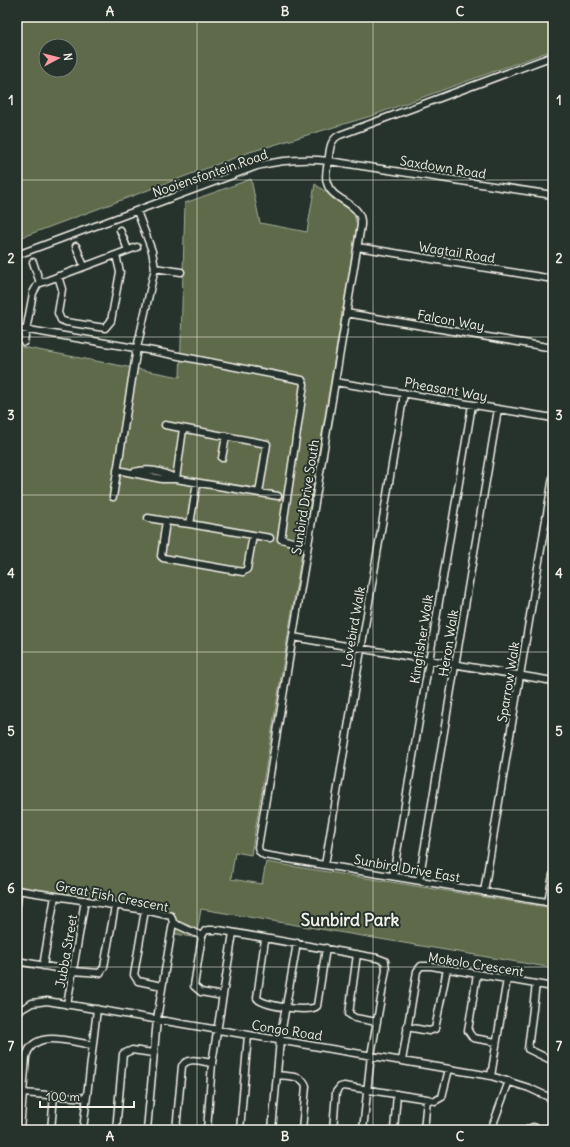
<svg xmlns="http://www.w3.org/2000/svg" width="570" height="1147" viewBox="0 0 570 1147" font-family="Delius,sans-serif">
  <style>
    .green { fill: #5e6a4b; stroke: #a9ae9a; fill-rule: evenodd }
    .lines { fill: none; stroke-linecap: round; stroke-linejoin: round }
    .minor-casing { stroke: #f4f1e8; stroke-width: 9 }
    .minor { stroke: #26332d; stroke-width: 6 }
    .grid { fill: none; stroke: #f4f1e8; stroke-width: 1; stroke-opacity: 0.55 }
    .labels { text-anchor: middle; stroke-width: 4; stroke-linejoin: round; paint-order: stroke }
    .street-label { font-size: 13px; fill: #f4f1e8; stroke: #26332d }
    .district-label { font-size: 17px; font-weight: bold; fill: #f4f1e8; stroke: #26332d }
    .neatline { fill: none; stroke: #f4f1e8; stroke-width: 1.5 }
    .grid-label { font-size: 13px; text-anchor: middle; font-weight: bold; fill: #f4f1e8 }
  </style>
  <rect width="100%" height="100%" fill="#26332d"/>
  <filter id="ink" filterUnits="userSpaceOnUse"><feTurbulence type="fractalNoise" baseFrequency=".025" numOctaves="2"/><feDisplacementMap in="SourceGraphic" scale="8" xChannelSelector="R" yChannelSelector="G"/><feConvolveMatrix kernelMatrix="1 2 1 2 8 2 1 2 1" color-interpolation-filters="sRGB"/></filter>
  <g filter="url(#ink)">
    <path class="green" d="M17,17H553V50L371,116L250,152L17,239ZM46,46H70V70H46Z
      M251,179L260,223L307,232L315,184L353,212L357,225L251,855L235,852L231,879L262,884L266,862L553,908V968L201,909L196,938L172,933V916L17,890V346L180,377L185,203Z"/>
    <g class="lines">
      <defs>
        <path id="minor" d="M553,56L340,135C331,139 330,147 329,156C328,165 324,175 327,183C332,202 363,202 361,225L258,847L259,851L264,855L553,903
          M120,230L128,250
          M76,246L84,266
          M358,247L553,279
          M17,255L257,166C281,160 304,158 329,161L553,195
          M33,262L40,283
          M155,268L181,272
          M58,276L62,289L58,313L61,320L66,322L105,328L111,321L120,272L116,255
          M346,313L553,348
          M17,328L153,351L302,380L304,384L281,539L308,546
          M24,342L33,293L38,284L137,247
          M335,382L553,418
          M165,425L267,444L259,493
          M183,429L176,479L278,496
          M222,458L226,436
          M117,470L162,479H176
          M134,472C149,468 161,471 175,478
          M197,483L190,524L166,521L161,556L163,558L243,572L247,569L253,535
          M113,497L137,348L155,268L152,251L137,211
          M148,518L166,521
          M190,524L270,538
          M293,637L553,681
          M325,865L404,393
          M393,876L472,405
          M419,881L498,409
          M17,890L145,910L171,916L173,922L157,1019L147,1130
          M484,892L553,477
          M548,902L553,875
          M17,904L18,890
          M145,910L134,975L138,981L162,986
          M173,923L202,936
          M265,939L257,998C262,1006 310,1013 317,1006L326,948
          M357,954L349,1014L355,1018L377,1022
          M17,961L73,971L100,973L104,967L115,906
          M43,966L55,896
          M477,974L468,1031L473,1038L496,1042
          M536,984L528,1049L553,1061
          M223,996L201,992L194,986L202,936L205,931L208,930H219L377,958L385,961L386,970L371,1055L363,1130
          M67,1005L85,900
          M17,1012L32,1003L47,1001L491,1076L529,1088L553,1099
          M407,1027L429,1031L435,1029L447,969
          M402,1061L417,971L421,966H431L553,987
          M277,1075C286,1076 303,1075 306,1086L302,1130
          M491,1076L507,979
          M23,1093L86,1098
          M427,1099L435,1101L442,1097L449,1069
          M20,1130L26,1057C33,1028 71,1042 92,1045
          M51,1130L54,1095
          M83,1130L97,1009
          M116,1130L123,1054L132,1050L153,1053
          M176,1130L182,1066C189,1056 202,1062 212,1063
          M207,1130L212,1063L233,933
          M240,1130L248,1035
          M272,1130L280,1040L297,943
          M333,1130L336,1092L340,1087L344,1086L427,1099L424,1130
          M394,1130L397,1094
          M491,1130L509,1081
          M527,1130L533,1127L543,1130"/>
      </defs>
      <use href="#minor" class="minor-casing"/>
      <use href="#minor" class="minor"/>
    </g>
  </g>
  <path class="grid" d="M197,17V1130M373,17V1130M17,180H553M17,337H553M17,495H553M17,652H553M17,810H553M17,967H553"/>
  <g class="labels">
    <g class="street-label">
      <text transform="translate(443 167) rotate(9)" y="5">Saxdown Road</text>
      <text transform="translate(210 173) rotate(-19)" y="5">Nooiensfontein Road</text>
      <text transform="translate(457 252) rotate(9)" y="5">Wagtail Road</text>
      <text transform="translate(451 320) rotate(10)" y="5">Falcon Way</text>
      <text transform="translate(446 389) rotate(10)" y="5">Pheasant Way</text>
      <text transform="translate(305 497) rotate(-81)" y="5">Sunbird Drive South</text>
      <text transform="translate(353 627) rotate(-80)" y="5">Lovebird Walk</text>
      <text transform="translate(421 639) rotate(-81)" y="5">Kingfisher Walk</text>
      <text transform="translate(448 643) rotate(-81)" y="5">Heron Walk</text>
      <text transform="translate(508 682) rotate(-81)" y="5">Sparrow Walk</text>
      <text transform="translate(407 868) rotate(10)" y="5">Sunbird Drive East</text>
      <text transform="translate(112 896) rotate(11)" y="5">Great Fish Crescent</text>
      <text transform="translate(66 951) rotate(-80)" y="5">Jubba Street</text>
      <text transform="translate(476 964) rotate(9)" y="5">Mokolo Crescent</text>
      <text transform="translate(287 1030) rotate(9)" y="5">Congo Road</text>
    </g>
    <g class="district-label">
      <text x="350" y="926">Sunbird Park</text>
    </g>
  </g>
  <rect width="570" height="1147" fill="none" stroke="#26332d" stroke-width="44"/>
  <g transform="translate(58 58) rotate(83)"><circle r="19" fill="#26332d" stroke="#787f78"/>
  <path d="M0-3L7 15L0 10L-7 15Z" fill="#ff9aa2"/>
  <text y="-6" font-size="11" font-weight="bold" text-anchor="middle" fill="#f4f1e8">N</text>
  </g>
  <path d="M40 1101v6h94v-6" fill="none" stroke="#f4f1e8" stroke-width="2"/>
  <text x="46" y="1101" font-size="12" fill="#f4f1e8" stroke="#26332d" stroke-width="3" paint-order="stroke">100 m</text>
  <rect x="22" y="22" width="526" height="1103" class="neatline"/>
  <g class="grid-label">
    <text x="110" y="16">A</text>
    <text x="285" y="16">B</text>
    <text x="460" y="16">C</text>
    <text x="11" y="105">1</text>
    <text x="559" y="105">1</text>
    <text x="11" y="263">2</text>
    <text x="559" y="263">2</text>
    <text x="11" y="420">3</text>
    <text x="559" y="420">3</text>
    <text x="11" y="578">4</text>
    <text x="559" y="578">4</text>
    <text x="11" y="736">5</text>
    <text x="559" y="736">5</text>
    <text x="11" y="893">6</text>
    <text x="559" y="893">6</text>
    <text x="11" y="1051">7</text>
    <text x="559" y="1051">7</text>
    <text x="110" y="1141">A</text>
    <text x="285" y="1141">B</text>
    <text x="460" y="1141">C</text>
  </g>
</svg>
